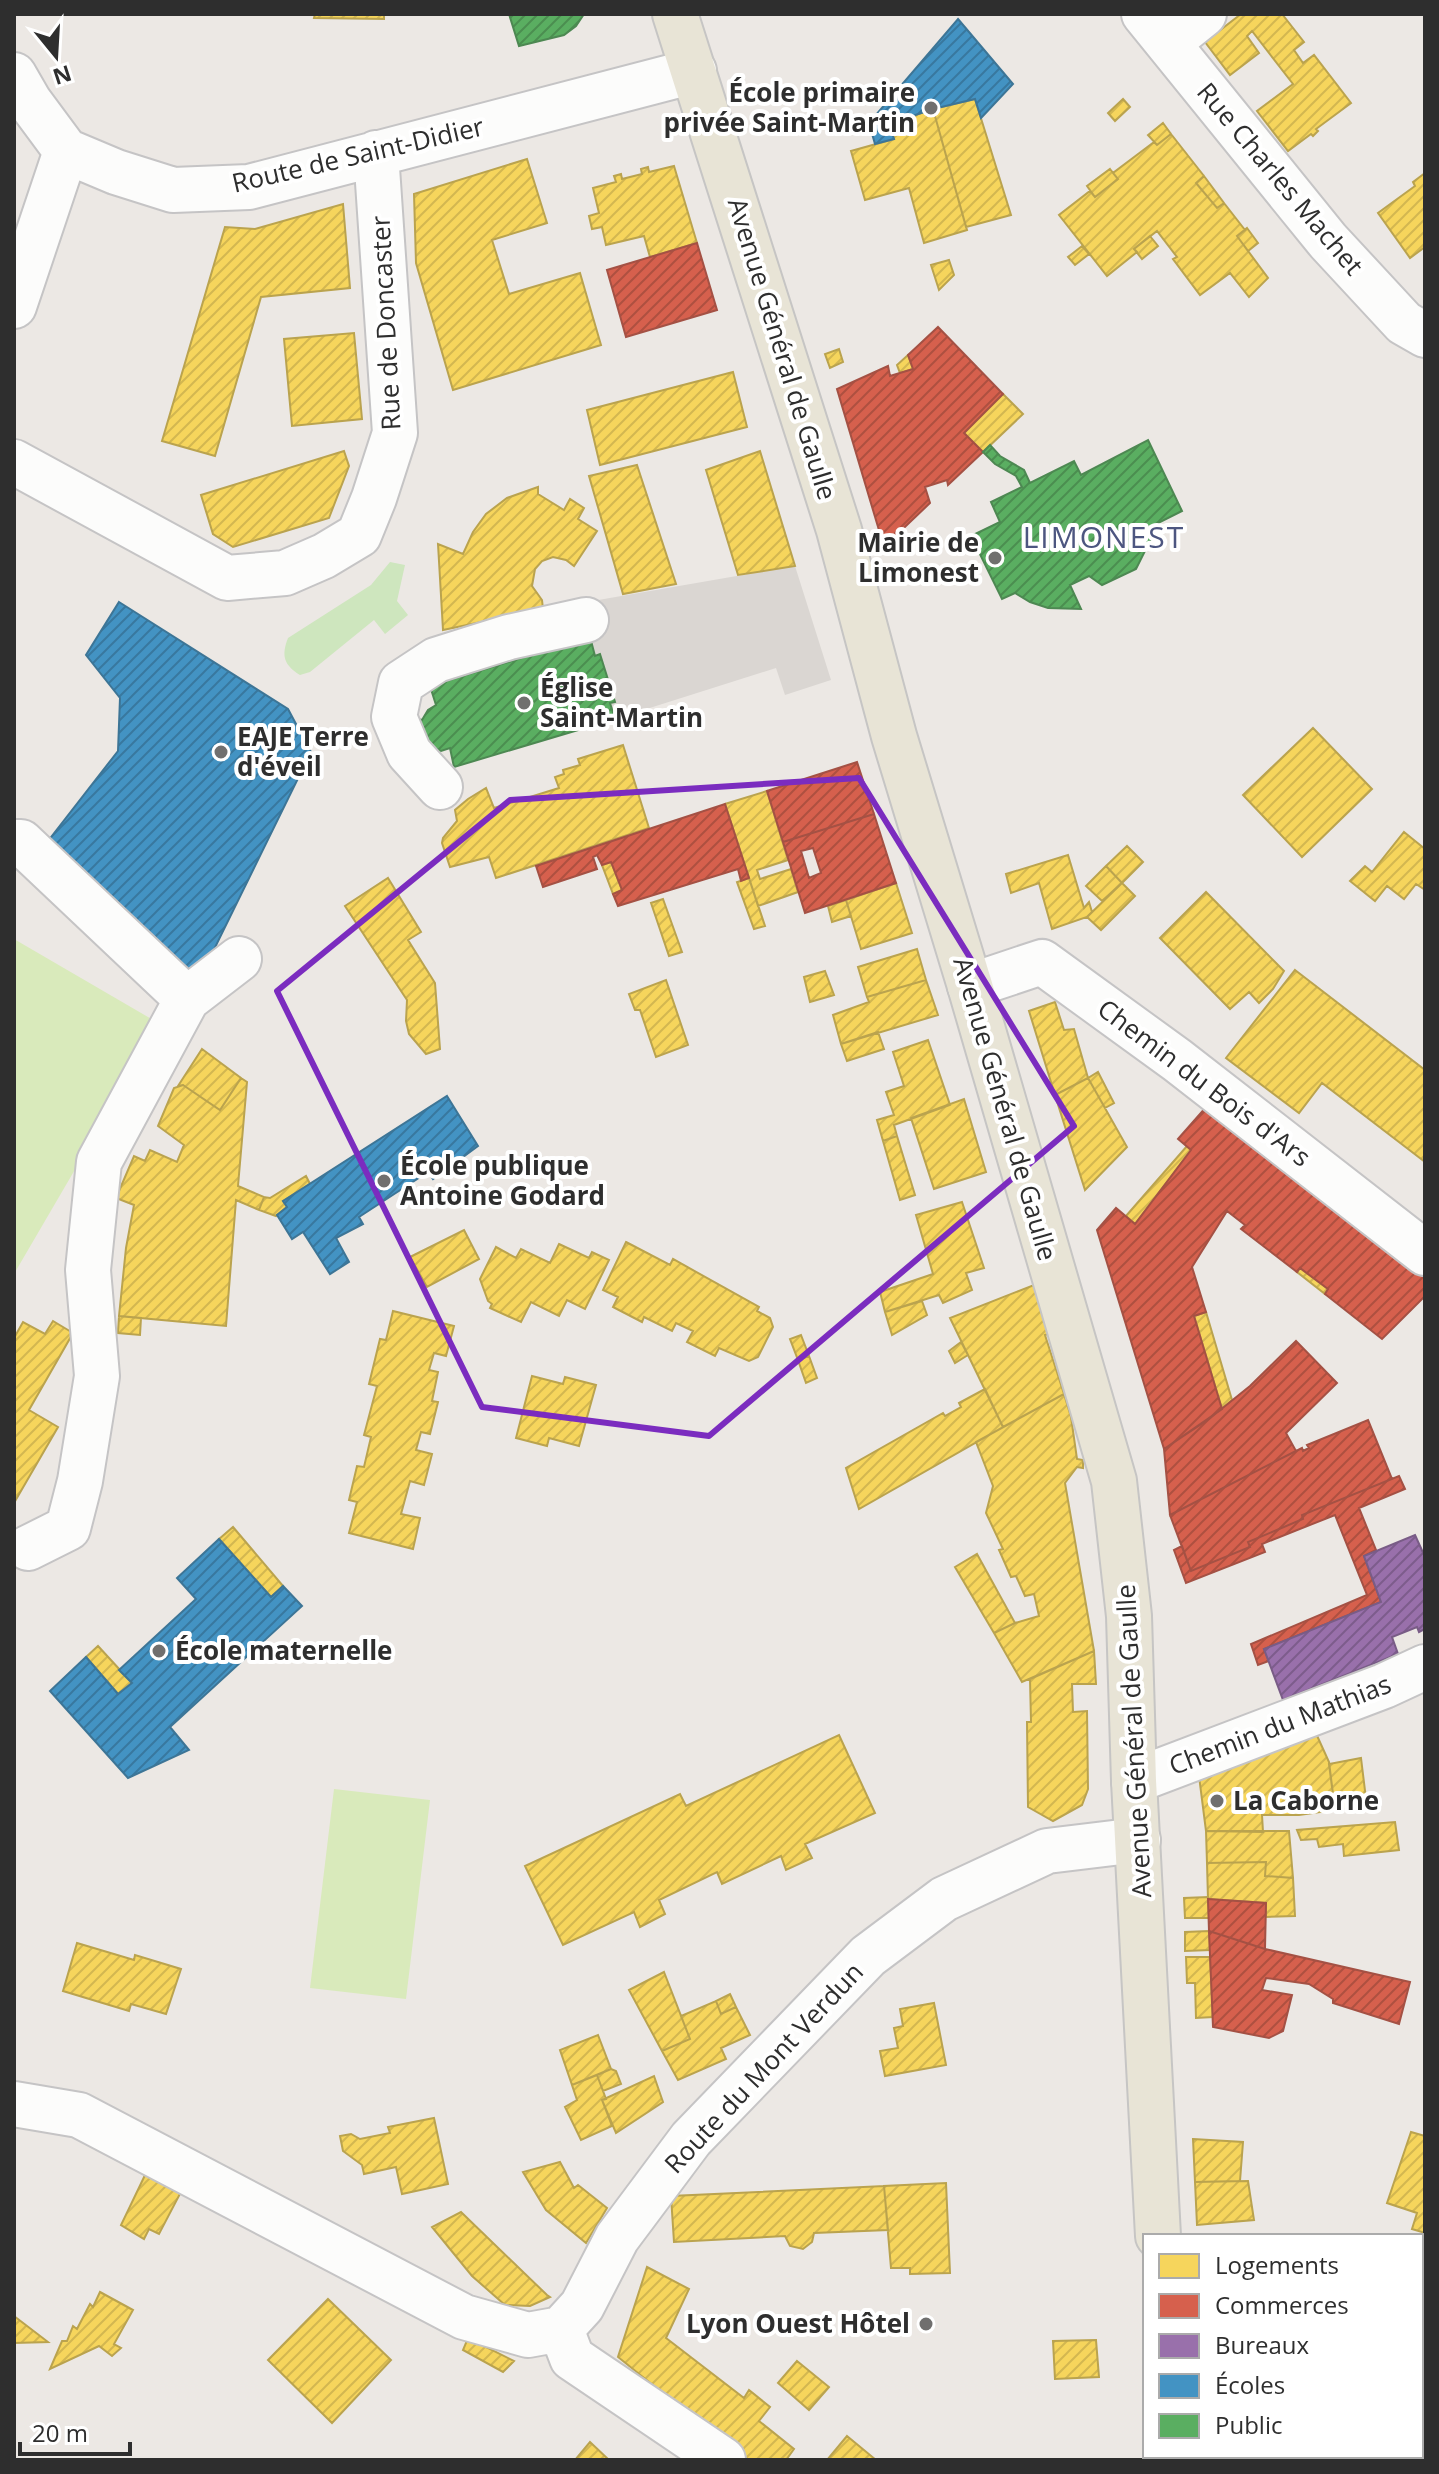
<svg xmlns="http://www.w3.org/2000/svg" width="1439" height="2474" viewBox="0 0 1439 2474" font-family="'Open Sans',sans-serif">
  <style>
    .grass { fill: #cee6be }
    .pitch { fill: #d9eabb }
    .plaza { fill: #dad6d2 }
    .homes { fill: url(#homes-hatch); stroke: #baa34e; stroke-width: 2 }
    .shops { fill: url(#shops-hatch); stroke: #a45144; stroke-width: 2; fill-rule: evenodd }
    .offices { fill: url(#offices-hatch); stroke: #795c86; stroke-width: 2 }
    .schools { fill: url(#schools-hatch); stroke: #3d7596; stroke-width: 2 }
    .public { fill: url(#public-hatch); stroke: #4d8852; stroke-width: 2 }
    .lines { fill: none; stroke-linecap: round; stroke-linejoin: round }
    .minor-casing { stroke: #c5c4c5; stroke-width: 48 }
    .major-casing { stroke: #c6c5c4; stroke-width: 48 }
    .minor { stroke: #fcfcfb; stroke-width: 44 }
    .major { stroke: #e8e4d6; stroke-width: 44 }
    .marked { fill: none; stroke: #7b2cbf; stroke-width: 6; stroke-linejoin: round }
    .poi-dot { fill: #706f6e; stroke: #fff; stroke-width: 3 }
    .labels { text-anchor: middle; stroke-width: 8; stroke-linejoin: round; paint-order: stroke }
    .poi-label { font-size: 26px; font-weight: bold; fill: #2e2e2e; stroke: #fff; text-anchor: start }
    .street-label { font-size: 26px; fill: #2e2e2e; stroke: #fff }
    .quarter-label { font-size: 30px; letter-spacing: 2px; fill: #4d5680; stroke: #fff }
  </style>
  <defs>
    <pattern id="homes-hatch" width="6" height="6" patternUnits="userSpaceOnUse" patternTransform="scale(2)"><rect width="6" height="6" fill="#f6d55c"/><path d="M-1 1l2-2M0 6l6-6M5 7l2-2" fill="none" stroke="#d3b750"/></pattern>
    <pattern id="shops-hatch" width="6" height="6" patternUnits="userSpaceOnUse" patternTransform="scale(2)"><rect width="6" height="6" fill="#d6604d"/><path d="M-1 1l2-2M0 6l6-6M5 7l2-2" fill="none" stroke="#ae5040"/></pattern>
    <pattern id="offices-hatch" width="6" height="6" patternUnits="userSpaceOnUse" patternTransform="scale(2)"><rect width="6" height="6" fill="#9970ab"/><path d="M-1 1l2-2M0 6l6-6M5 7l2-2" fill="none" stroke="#7d5c8c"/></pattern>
    <pattern id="schools-hatch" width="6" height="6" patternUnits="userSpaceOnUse" patternTransform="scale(2)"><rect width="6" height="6" fill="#4393c3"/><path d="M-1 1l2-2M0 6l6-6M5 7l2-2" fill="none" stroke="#38789f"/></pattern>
    <pattern id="public-hatch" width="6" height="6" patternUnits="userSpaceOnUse" patternTransform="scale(2)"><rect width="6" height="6" fill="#5aae61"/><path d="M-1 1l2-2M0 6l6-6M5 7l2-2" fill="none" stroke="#4b8e50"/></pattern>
  </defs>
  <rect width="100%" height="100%" fill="#ece8e4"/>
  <path class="grass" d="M390,562L405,565L397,601L408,615L385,634L374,620L310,672L300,675C284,665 281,656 288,638L371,585Z"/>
  <path class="pitch" d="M14,939L160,1024L14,1274Z
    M334,1789L430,1800L406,1999L310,1988Z"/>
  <path class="plaza" d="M795,566L831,680L785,695L776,668L615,719L610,703L614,702L599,654L595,656L581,603Z"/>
  <path class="homes" d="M315,14H384V19L314,18Z
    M1241,14H1282L1304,42L1294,50L1303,63L1314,55L1351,103L1316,129L1318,131L1313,136L1311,134L1288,151L1257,111L1293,84L1252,31L1247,36L1259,53L1230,75L1205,42Z
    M975,99L1011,215L966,227L933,109Z
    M1123,99L1130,107L1115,121L1108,113Z
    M933,109L967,230L924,243L909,188L865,200L851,151L894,139L889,124Z
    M1163,123L1171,134L1157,145L1148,135Z
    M1171,134L1204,176L1196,183L1217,208L1224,203L1245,230L1237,236L1268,278L1249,297L1230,273L1200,295L1173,259L1177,257L1157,231L1134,249L1137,252L1107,276L1059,215L1090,191L1095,197L1118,179L1113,173L1154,142L1157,145Z
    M527,159L547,223L492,240L509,294L580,273L601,345L453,390L416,263L414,194Z
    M674,166L697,243L650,257L644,236L606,245L602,227L592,229L589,216L599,213L593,188L616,182L614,176L621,174L622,179L642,174L641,169L648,167L649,172Z
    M1110,169L1118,179L1095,197L1087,186Z
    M1425,173V247L1410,258L1378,213L1415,186L1413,182Z
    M1204,176L1224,203L1217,208L1196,183Z
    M343,204L350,288L261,297L215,456L162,441L225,227L255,229Z
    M1247,228L1258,243L1248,251L1237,236Z
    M1150,236L1158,246L1142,259L1134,249Z
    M1082,246L1089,254L1075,265L1068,257Z
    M949,260L954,275L939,290L931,265Z
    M354,333L362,419L292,426L284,339Z
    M839,349L843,362L830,368L825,354Z
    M908,355L913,369L900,373L897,365Z
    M733,372L747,427L600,465L587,410Z
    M1003,394L1023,414L983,452L964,433Z
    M344,451L349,466L329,518L233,547L213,534L201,495Z
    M760,451L795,566L738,575L706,470Z
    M637,465L676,584L623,594L589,476Z
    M538,487V494L564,510L570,499L584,508L578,519L597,531L574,566L566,560L553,557L542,561L535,569L532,586L542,600L543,609L443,630L438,544L463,554L473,532L486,514L507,498Z
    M1313,728L1372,789L1302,857L1243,795Z
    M623,745L649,828L496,878L489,857L450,867L442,843L443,838L457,821L455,810L468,799L486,788L494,808L559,788L555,777L564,774L563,770L580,765L578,759Z
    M767,791L788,860L757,870L760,879L791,869L798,892L758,906L725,804Z
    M1404,832L1425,849V890L1416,884L1404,899L1387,886L1375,901L1350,881L1365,866L1372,872Z
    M1127,846L1143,862L1122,883L1106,866Z
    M1068,855L1084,908L1089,902L1092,912L1087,917L1052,929L1039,883L1011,893L1006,874Z
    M611,862L622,890L613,894L602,865Z
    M1106,866L1122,883L1102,901L1086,886Z
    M388,878L421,932L408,940L435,983L440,1049L426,1054L409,1034L406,1021L407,1000L345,906Z
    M749,878L765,926L754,929L737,882Z
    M896,883L912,933L861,949L846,900Z
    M1122,883L1135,896L1101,930L1087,917Z
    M1206,892L1284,971L1273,989L1259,1003L1249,992L1230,1009L1160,938Z
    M663,899L682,952L669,956L651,903Z
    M846,900L851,916L832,922L828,906Z
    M917,949L926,980L867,997L858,967Z
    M1295,970L1425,1070V1162L1322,1083L1299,1113L1226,1058Z
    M825,971L834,995L810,1002L804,977Z
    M666,980L688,1045L656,1057L640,1010H635L629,994Z
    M926,980L938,1015L841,1044L833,1015L869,1002L867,997Z
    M1055,1002L1064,1030L1074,1029L1088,1078L1055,1095L1029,1011Z
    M878,1032L884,1049L847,1061L841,1044Z
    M928,1040L950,1105L894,1125L897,1136L883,1141L877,1120L894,1115L886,1092L904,1086L893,1052Z
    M202,1049L241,1078L220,1110L183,1085L178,1086Z
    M1098,1072L1114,1103L1105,1108L1088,1078Z
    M241,1078L247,1082L238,1186L264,1197L259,1210L236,1200L226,1326L119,1316L126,1248L134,1205L116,1198L134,1156L145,1161L150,1150L177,1162L184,1145L158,1126L174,1088L183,1085L220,1110Z
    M1088,1078L1127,1147L1085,1190L1055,1095Z
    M964,1099L986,1172L934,1189L911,1118Z
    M897,1136L915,1195L900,1200L883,1141Z
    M1187,1146L1191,1150L1135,1224L1126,1216Z
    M306,1176L310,1184L283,1201L287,1207L276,1216L259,1210L264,1197L270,1198Z
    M962,1202L984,1268L966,1273L972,1290L943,1303L939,1295L885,1312L880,1292L933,1274L916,1215Z
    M464,1230L479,1259L427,1287L410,1257Z
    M626,1242L670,1265L673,1259L759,1307L757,1311L770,1318L773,1327L758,1357L749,1361L719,1348L715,1356L687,1342L693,1331L676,1323L672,1331L644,1317L642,1322L613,1307L618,1297L603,1290Z
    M559,1244L589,1258L592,1252L609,1260L585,1309L567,1300L559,1316L531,1302L521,1322L490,1308L492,1304L488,1301L480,1279L496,1247L516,1258L521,1249L550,1263Z
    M1300,1268L1328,1289L1325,1294L1297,1272Z
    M1034,1285L1049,1334L1045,1335L1064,1394L1003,1427L950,1318Z
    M922,1301L927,1315L892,1335L885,1312Z
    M393,1311L454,1326L446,1356L434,1353L429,1370L438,1372L432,1401L438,1402L430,1434L421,1432L416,1450L432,1454L424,1485L410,1481L401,1514L420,1518L413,1549L349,1533L357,1502L349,1500L357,1466L364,1467L371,1437L364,1435L377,1386L369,1384L380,1339L386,1340Z
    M1206,1312L1232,1400L1222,1409L1194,1316Z
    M119,1316L141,1318L140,1335L118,1333Z
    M53,1321L73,1333L29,1410L58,1427L14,1503V1338L23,1322L45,1334Z
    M801,1335L809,1356L798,1360L790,1339Z
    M961,1342L968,1355L955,1363L949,1351Z
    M809,1356L817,1378L806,1383L798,1360Z
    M532,1376L563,1384L565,1377L596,1385L579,1446L549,1438L547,1446L516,1438Z
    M985,1389L1003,1427L859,1509L846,1468L943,1413L945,1416L961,1407L959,1403Z
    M1064,1394L1071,1417L1077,1459L1083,1460V1468L1077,1467L1065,1483L1094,1651L1022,1682L994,1633L1015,1623L1039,1616L1034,1594L1025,1596L1016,1576L1011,1577L999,1550L1003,1549L986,1513L993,1486L976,1442Z
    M233,1527L283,1586L271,1597L219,1539Z
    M977,1554L1015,1623L994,1633L955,1567Z
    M98,1646L132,1683L118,1694L86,1657Z
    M1094,1651L1096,1684H1072L1073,1712L1087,1711L1088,1789L1082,1805L1053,1821L1028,1807L1027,1722H1031L1030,1679Z
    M1314,1729L1329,1762L1335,1810L1299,1815H1262L1263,1832L1206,1831L1199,1776Z
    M839,1735L875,1813L805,1844L812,1858L786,1870L781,1856L722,1884L717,1872L659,1900L665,1914L640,1927L634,1912L563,1945L525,1866L680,1794L686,1806Z
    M1361,1758L1367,1807L1335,1810L1329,1764Z
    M1395,1822L1399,1850L1344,1856L1343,1844L1319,1847L1317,1839L1301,1840L1297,1830Z
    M1206,1831H1289L1293,1878L1265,1876L1266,1862L1207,1863Z
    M1266,1862L1265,1876L1293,1878L1295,1916L1266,1917V1903L1208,1899L1207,1863Z
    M1208,1897L1209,1918H1185L1184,1898Z
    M1209,1931L1210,1950L1185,1951V1932Z
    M77,1943L134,1960L135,1955L181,1969L166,2014L131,2004L129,2011L63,1991Z
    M1186,1957H1210L1213,2017L1196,2018L1195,1983H1187Z
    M664,1972L690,2039L662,2051L629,1990Z
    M730,1994L736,2007L721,2014L716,2001Z
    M716,2001L721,2014L736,2007L750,2035L721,2048L726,2059L678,2080L662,2051L690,2039L681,2016Z
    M934,2003L946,2065L885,2076L880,2051L898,2048L894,2028L903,2026L900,2009Z
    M598,2035L611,2069L572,2085L560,2050Z
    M611,2069L616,2071L621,2084L603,2091L597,2075Z
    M597,2075L606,2099L602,2100L612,2126L581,2140L565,2107L577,2100L572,2085Z
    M654,2076L663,2102L616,2133L602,2100Z
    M434,2118L448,2184L402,2194L396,2167L364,2174L362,2165L343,2151L340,2136L351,2134L360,2139L390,2133L388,2127Z
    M1411,2132L1425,2136V2233L1412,2229L1417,2213L1387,2203Z
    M1193,2139L1243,2142L1240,2181L1195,2182Z
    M560,2162L574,2188L578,2185L607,2208L586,2243L546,2210L523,2172Z
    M147,2171L182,2190L159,2234L149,2229L144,2239L121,2225Z
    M1248,2181L1254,2220L1197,2225L1195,2182Z
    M946,2183L950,2273L910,2274V2268H891L884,2186Z
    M884,2186L888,2230L814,2233L812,2242L803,2249L790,2246L785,2236L674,2242L671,2196Z
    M461,2212L547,2295L550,2297L530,2306L505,2305L472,2276L432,2227Z
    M647,2267L689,2289L666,2338L744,2398L749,2390L770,2407L759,2421L794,2449L786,2460H746L618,2357Z
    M100,2292L133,2310L114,2344L121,2348L112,2356L99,2346L50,2369L62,2341H67L73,2326L77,2329L90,2304L93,2307Z
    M328,2299L391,2360L332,2423L268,2360Z
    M14,2316L48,2342L14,2343Z
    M468,2338L514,2361L503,2372L463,2350Z
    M1096,2340L1099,2377L1055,2379L1053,2341Z
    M797,2361L829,2387L809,2410L778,2383Z
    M847,2436L876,2460H827Z
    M590,2442L609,2460H575Z
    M1211,2456H1258V2460H1211Z"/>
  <path class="shops" d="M697,243L717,310L626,337L607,270Z
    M938,327L1003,394L964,433L983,452L948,485L947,480L925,487L930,503L884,547L837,389L888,366L890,376L913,369L908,355Z
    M857,762L874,814L783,842L767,791Z
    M725,804L749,878L741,881L738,869L618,906L613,894L622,890L611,862L602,865L597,855L593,857L597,869L543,887L536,866Z
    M874,814L896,883L805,913L783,842ZM813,848L821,873L809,878L801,851Z
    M1206,1107L1425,1276V1296L1382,1339L1325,1294L1328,1289L1300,1268L1297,1272L1241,1229L1245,1225L1227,1211L1192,1267L1206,1312L1194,1316L1222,1409L1164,1449L1097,1230L1116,1208L1135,1224L1191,1150L1178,1139Z
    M1296,1341L1337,1383L1286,1433L1296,1451L1170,1515L1164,1449L1209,1419L1250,1386Z
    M1368,1420L1392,1479L1302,1515L1303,1519L1248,1542L1250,1547L1191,1571L1170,1515L1302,1448L1303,1451L1309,1448L1307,1445Z
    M1399,1476L1405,1489L1359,1508L1376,1550L1364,1556L1381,1602L1264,1649L1269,1661L1258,1665L1251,1644L1367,1595L1335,1515L1262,1544L1265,1552L1186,1583L1174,1550L1182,1546L1191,1571L1250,1547L1248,1542L1303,1519L1302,1515Z
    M1208,1899L1266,1903L1265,1949L1209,1931Z
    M1209,1931L1265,1949L1410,1982L1399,2024L1333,2003V1999L1309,1984L1266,1978L1262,1990L1292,1995L1283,2031L1269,2038L1213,2027Z"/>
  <path class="offices" d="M1415,1535L1425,1557V1629L1419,1632L1417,1627L1392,1637L1398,1654L1283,1700L1264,1649L1381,1602L1364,1556Z"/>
  <path class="schools" d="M958,19L1013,84L981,118L975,99L933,109L889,124L894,139L875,144L869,123Z
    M119,602L288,709L311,752L200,978L41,850L118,751L120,698L86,655Z
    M447,1096L478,1146L433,1179L428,1172L359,1217L363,1224L336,1238L349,1262L330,1274L303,1232L292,1239L277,1215L287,1207L283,1201Z
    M219,1539L271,1597L283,1586L302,1606L170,1727L189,1750L128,1778L50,1691L86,1657L118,1694L132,1683L119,1670L196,1599L177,1578Z"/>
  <path class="public" d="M509,14H584L576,26L564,35L519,46Z
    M1148,440L1182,511L1140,532L1143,539L1153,535L1136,569L1102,585L1089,576L1070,585L1081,609L1048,608L1030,602L1015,593L1002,599L971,536L1000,522L991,502L1022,487L1016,476L995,464L983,452L990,445L1000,456L1024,470L1030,483L1074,461L1081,475Z
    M590,637L595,656L600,654L615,702L610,703L615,719L454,767L450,748L441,751L434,748L421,734L418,719L422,720L428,710L436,705L430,686Z"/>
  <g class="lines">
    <defs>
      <path id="minor" d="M1144,14L1328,241L1404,323L1425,335
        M1168,43L1204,14
        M14,75L29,101L66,151L116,172L173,190L249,187L694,71
        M14,306L66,151
        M14,462L227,578L285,573L324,556L359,535L374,498L395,433L376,153
        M440,787L409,753L394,717L401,683L436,660L509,637L586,620
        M14,842H21L187,999
        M970,986L1042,962L1177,1060L1425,1253
        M28,1548L68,1528L80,1481L97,1376L88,1270L99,1162L187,999L239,959
        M1134,1781L1384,1686L1425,1667
        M14,2104L79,2115L464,2317L528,2335L561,2329L582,2306L617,2238L691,2139L868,1956L944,1899L1047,1851L1138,1840
        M561,2329L572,2358L723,2460"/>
      <path id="major" d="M675,14L839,530L894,736L970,986L1114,1481L1129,1616L1134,1781L1158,2236
        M1169,2456V2460"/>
    </defs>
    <use href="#minor" class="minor-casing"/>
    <use href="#major" class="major-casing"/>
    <use href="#minor" class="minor"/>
    <use href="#major" class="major"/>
  </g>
  <path class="marked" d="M859,778L1074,1126L709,1436L482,1407L277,991L510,800Z"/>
  <g class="poi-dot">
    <circle cx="931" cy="108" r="8"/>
    <circle cx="995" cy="558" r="8"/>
    <circle cx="524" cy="703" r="8"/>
    <circle cx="221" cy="752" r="8"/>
    <circle cx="384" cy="1181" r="8"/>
    <circle cx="159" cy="1651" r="8"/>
    <circle cx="1217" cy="1801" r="8"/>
    <circle cx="926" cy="2324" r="8"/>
  </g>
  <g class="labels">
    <g class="poi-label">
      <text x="915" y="102" text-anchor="end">École primaire<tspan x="915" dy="30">privée Saint-Martin</tspan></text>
      <text x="979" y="552" text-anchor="end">Mairie de<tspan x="979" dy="30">Limonest</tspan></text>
      <text x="540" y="697">Église<tspan x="540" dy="30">Saint-Martin</tspan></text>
      <text x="237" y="746">EAJE Terre<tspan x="237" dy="30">d'éveil</tspan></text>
      <text x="400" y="1175">École publique<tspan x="400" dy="30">Antoine Godard</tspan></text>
      <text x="175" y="1660">École maternelle</text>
      <text x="1233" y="1810">La Caborne</text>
      <text x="910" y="2333" text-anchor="end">Lyon Ouest Hôtel</text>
    </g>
    <g class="street-label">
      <text transform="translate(358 155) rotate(-13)" y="9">Route de Saint-Didier</text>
      <text transform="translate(1280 179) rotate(50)" y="9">Rue Charles Machet</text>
      <text transform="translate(386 323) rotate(-93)" y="9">Rue de Doncaster</text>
      <text transform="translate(782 349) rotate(73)" y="9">Avenue Général de Gaulle</text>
      <text transform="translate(1204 1083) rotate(37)" y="9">Chemin du Bois d'Ars</text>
      <text transform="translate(1005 1109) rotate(74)" y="9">Avenue Général de Gaulle</text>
      <text transform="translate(1280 1725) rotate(-21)" y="9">Chemin du Mathias</text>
      <text transform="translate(1134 1741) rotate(-93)" y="9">Avenue Général de Gaulle</text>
      <text transform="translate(764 2068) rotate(-47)" y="9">Route du Mont Verdun</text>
    </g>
    <g class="quarter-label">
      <text x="1104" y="548">LIMONEST</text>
    </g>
  </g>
  <rect width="1439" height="2474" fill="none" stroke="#2e2e2e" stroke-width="32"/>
  <rect x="1143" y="2234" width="280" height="224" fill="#ffffff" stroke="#ababab" stroke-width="2"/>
  <rect x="1159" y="2254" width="40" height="24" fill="#f6d55c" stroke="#ababab" stroke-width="2"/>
  <text x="1215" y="2274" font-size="24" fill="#2e2e2e">Logements</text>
  <rect x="1159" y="2294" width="40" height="24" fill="#d6604d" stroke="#ababab" stroke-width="2"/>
  <text x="1215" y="2314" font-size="24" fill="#2e2e2e">Commerces</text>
  <rect x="1159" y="2334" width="40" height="24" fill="#9970ab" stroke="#ababab" stroke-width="2"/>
  <text x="1215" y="2354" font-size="24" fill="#2e2e2e">Bureaux</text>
  <rect x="1159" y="2374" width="40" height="24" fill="#4393c3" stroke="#ababab" stroke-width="2"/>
  <text x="1215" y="2394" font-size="24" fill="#2e2e2e">Écoles</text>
  <rect x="1159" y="2414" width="40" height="24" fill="#5aae61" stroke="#ababab" stroke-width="2"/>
  <text x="1215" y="2434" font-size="24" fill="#2e2e2e">Public</text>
  <g transform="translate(56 56) rotate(162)" stroke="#ffffff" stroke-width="6" paint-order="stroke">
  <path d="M0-6L14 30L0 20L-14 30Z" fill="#2e2e2e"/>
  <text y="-12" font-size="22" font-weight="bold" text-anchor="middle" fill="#2e2e2e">N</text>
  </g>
  <path d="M20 2442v12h110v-12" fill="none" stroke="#2e2e2e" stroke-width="4"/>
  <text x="32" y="2442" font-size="24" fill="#2e2e2e" stroke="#ffffff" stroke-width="6" paint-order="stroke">20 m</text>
</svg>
